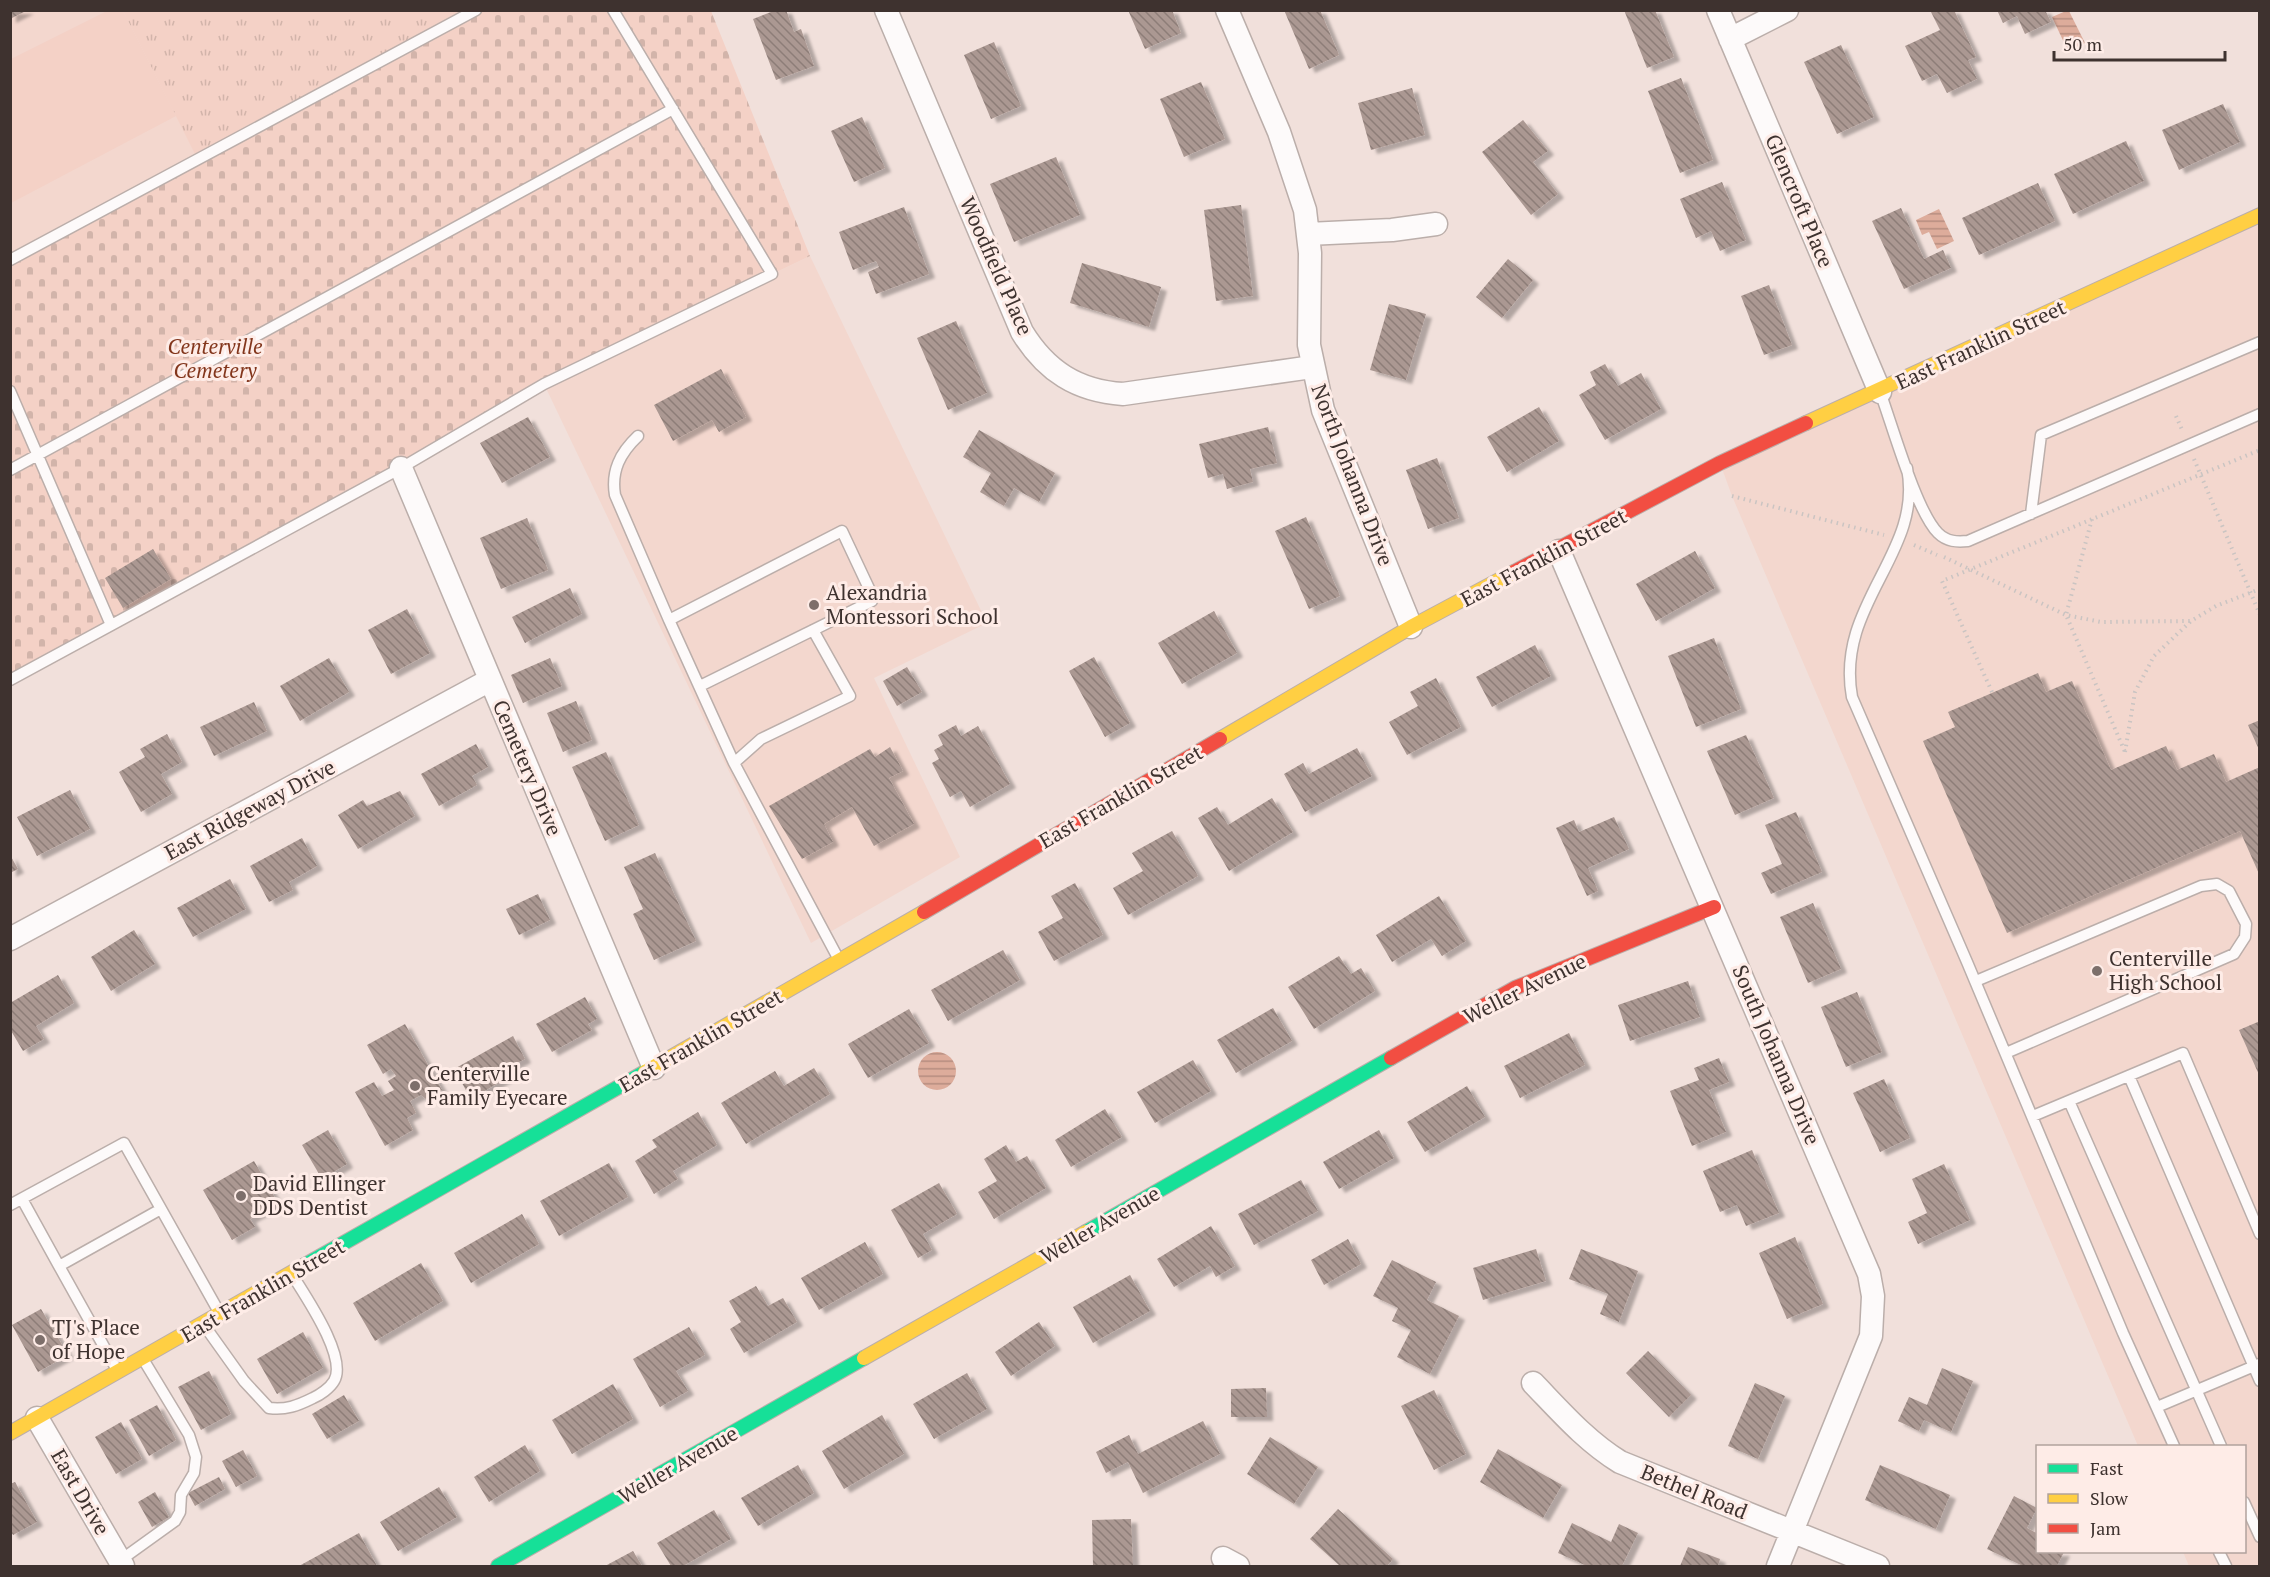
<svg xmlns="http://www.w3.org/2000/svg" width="2270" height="1577" viewBox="0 0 2270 1577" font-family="'PT Serif',serif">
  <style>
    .built { fill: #f3d7ce }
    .grass { fill: url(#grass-tufts) }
    .cemetery { fill: url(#cemetery-stones) }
    .garden { fill: #f4d1c6 }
    .water { fill: url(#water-rules) }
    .building { fill: url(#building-back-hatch); filter: url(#shadow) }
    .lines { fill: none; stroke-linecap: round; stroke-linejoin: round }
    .lane-casing { stroke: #bbaeaa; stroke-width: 13 }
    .street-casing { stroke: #bbaeaa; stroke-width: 25 }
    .fast-casing { stroke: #bbaeaa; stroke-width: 16 }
    .slow-casing { stroke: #bbaeaa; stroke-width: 16 }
    .jam-casing { stroke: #bbaeaa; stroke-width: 16 }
    .path { stroke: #cac4c2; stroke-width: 4; stroke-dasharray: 1.5 4.5; stroke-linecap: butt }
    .lane { stroke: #fdfafa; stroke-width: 10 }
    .street { stroke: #fdfafa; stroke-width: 22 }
    .fast { stroke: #16e098; stroke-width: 14 }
    .slow { stroke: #ffcf43; stroke-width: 14 }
    .jam { stroke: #f24e42; stroke-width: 14 }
    .poi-dot { fill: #7d6f6b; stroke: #feece7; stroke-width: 2 }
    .labels { text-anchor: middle; stroke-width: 6; stroke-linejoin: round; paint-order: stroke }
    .street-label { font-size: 21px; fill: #3e322f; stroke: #feece7 }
    .park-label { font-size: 21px; font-style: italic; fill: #83361c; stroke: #feece7 }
    .poi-label { font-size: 21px; fill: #3e322f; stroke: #feece7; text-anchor: start }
  </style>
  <defs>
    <pattern id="grass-tufts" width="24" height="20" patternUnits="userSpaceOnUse" patternTransform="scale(1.5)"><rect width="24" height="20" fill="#f4d1c6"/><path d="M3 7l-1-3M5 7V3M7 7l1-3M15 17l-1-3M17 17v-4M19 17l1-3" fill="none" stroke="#d2b4aa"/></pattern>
    <pattern id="cemetery-stones" width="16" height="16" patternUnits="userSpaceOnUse" patternTransform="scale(1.5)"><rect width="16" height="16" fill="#f4d1c6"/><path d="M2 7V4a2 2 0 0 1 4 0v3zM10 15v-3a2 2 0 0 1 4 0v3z" fill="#d2b4aa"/></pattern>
    <pattern id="water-rules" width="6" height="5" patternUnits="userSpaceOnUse" patternTransform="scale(1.5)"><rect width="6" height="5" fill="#ddac9b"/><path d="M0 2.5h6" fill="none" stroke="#b58d7f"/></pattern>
    <pattern id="building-back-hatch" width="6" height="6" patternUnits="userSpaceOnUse" patternTransform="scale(1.5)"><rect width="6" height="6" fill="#ab9892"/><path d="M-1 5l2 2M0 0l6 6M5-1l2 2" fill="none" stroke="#8d7d78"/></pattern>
    <filter id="shadow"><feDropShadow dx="6" dy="4" stdDeviation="1.5" flood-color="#0004"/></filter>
  </defs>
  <rect width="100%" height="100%" fill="#f1e0db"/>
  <path class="built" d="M11,11H477L11,263Z
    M2259,215V1566H2189L2183,1552H2244V1446H2138L1732,496L1720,463Z
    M810,256L987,623L874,678L960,857L811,943L544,384Z"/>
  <path class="grass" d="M123,11H476L198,160Z"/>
  <path class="cemetery" d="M476,11H711L810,256L544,384L11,680V260Z"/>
  <path class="garden" d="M107,11H123L176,116L11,203V59Z"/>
  <path class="water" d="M2066,11H2069L2085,43L2068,51L2052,17Z
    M1939,209L1954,241L1937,249L1929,232L1922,235L1916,220Z
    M918 1071a19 19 0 1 1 38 0a19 19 0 1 1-38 0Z"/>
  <path class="building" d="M10,10H28L10,19Z
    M776,10H786L794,32L801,29L814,66L776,80L753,19Z
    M1128,10H1172L1181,33L1145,49Z
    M1284,10H1320L1339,55L1309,69Z
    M1624,10H1655L1674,57L1647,68Z
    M1930,10H1954L1976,57L1968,60L1977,79L1947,93L1937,74L1922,81L1905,46L1940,30Z
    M1997,10H2045L2051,22L2025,34L2017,16L2003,23Z
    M994,42L1021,106L991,119L964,55Z
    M1841,45L1874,117L1837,134L1804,62Z
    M1681,78L1713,160L1680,173L1648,91Z
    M1201,82L1225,139L1184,157L1160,99Z
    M1412,88L1425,135L1371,150L1358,103Z
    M2223,104L2240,142L2179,170L2162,130Z
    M862,117L885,168L854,182L831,131Z
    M1523,120L1548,151L1533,162L1558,194L1531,215L1482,152Z
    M2126,141L2144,181L2073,214L2054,174Z
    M1056,157L1080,215L1014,242L990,184Z
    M1722,182L1746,240L1720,251L1711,231L1696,238L1680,199Z
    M2038,183L2055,221L1979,255L1962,218Z
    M1241,205L1253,296L1216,301L1204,210Z
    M904,207L929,274L876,294L868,272L879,267L876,261L853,270L839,232Z
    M1901,208L1924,259L1943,250L1951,268L1904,289L1872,221Z
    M1508,259L1533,280L1502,318L1476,297Z
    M1082,263L1161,287L1149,327L1070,303Z
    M1769,285L1792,345L1764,355L1741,296Z
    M1389,304L1426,314L1406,380L1370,370Z
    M956,321L987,393L948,410L917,338Z
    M1605,364L1618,386L1641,373L1661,409L1605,440L1579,395L1596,385L1590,372Z
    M721,369L746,417L719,432L712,420L673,441L654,405Z
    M1539,407L1559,441L1507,472L1487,437Z
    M528,417L550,457L502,483L480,443Z
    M1268,427L1277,463L1250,469L1253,482L1227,489L1223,474L1208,478L1199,444Z
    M979,430L1055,473L1039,502L1014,488L1004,506L980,492L991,473L963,457Z
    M1437,458L1459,518L1428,529L1406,470Z
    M1306,517L1340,596L1309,609L1275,531Z
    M527,518L548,570L501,589L480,538Z
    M153,549L171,579L123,608L105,578Z
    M1695,551L1715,588L1656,621L1636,584Z
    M570,588L582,614L525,643L512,617Z
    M407,609L430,653L391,674L368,630Z
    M1214,611L1237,653L1182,684L1158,643Z
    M1714,638L1741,709L1696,727L1668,656Z
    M1535,645L1551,676L1492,707L1476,677Z
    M1094,657L1130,723L1105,737L1069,671Z
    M329,658L349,692L300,721L280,686Z
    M550,658L562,686L523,703L511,675Z
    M907,667L922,692L897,706L883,681Z
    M2038,673L2046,692L2072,681L2111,770L2166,746L2177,770L2214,754L2226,782L2260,767V876L2240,831L2007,933L1923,741L1955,727L1948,712Z
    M1436,678L1461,727L1407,755L1389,722L1418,706L1410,692Z
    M576,701L592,740L563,752L547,713Z
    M254,702L267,731L214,756L200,727Z
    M2260,720V752L2248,725Z
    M956,725L961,736L978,726L1010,784L970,807L961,791L950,797L932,763L939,759L934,750L943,745L938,735Z
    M167,734L182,762L161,774L172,794L141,812L119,772L145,757L140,749Z
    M1746,735L1774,798L1735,815L1707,751Z
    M476,744L488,767L472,776L477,785L439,806L421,774Z
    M890,747L903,771L889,778L914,824L874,846L852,807L824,824L833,842L802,859L769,806L870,749L875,757Z
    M1357,748L1372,776L1305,812L1284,774L1303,763L1309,774Z
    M606,752L639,825L605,841L572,767Z
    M70,790L90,829L37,856L17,817Z
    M400,791L415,816L358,849L338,815L363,800L367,806Z
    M1272,798L1293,832L1229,871L1198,818L1217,807L1228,825Z
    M1796,812L1822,872L1771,894L1761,873L1782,864L1765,825Z
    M1614,817L1629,849L1588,868L1598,891L1587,896L1556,828L1574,820L1579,832Z
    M1172,831L1198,876L1128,915L1113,888L1143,871L1132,853Z
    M302,838L317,866L289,882L293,890L269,902L250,866Z
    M655,853L696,941L654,960L633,914L643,909L624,867Z
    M10,855L18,869L10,873Z
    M230,879L246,909L193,937L177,908Z
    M1075,883L1103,935L1054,961L1038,932L1063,918L1051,896Z
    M538,894L550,920L519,935L506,909Z
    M1439,896L1466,941L1442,956L1431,939L1392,962L1376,935Z
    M1813,903L1841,969L1808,983L1780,917Z
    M134,930L155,964L111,991L91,957Z
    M1003,950L1020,980L948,1021L931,990Z
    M1339,956L1351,974L1361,968L1375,991L1314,1029L1288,987Z
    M58,975L74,1003L36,1026L44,1039L23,1051L10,1029V1003Z
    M1688,981L1700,1017L1630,1041L1618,1005Z
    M1857,992L1882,1052L1846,1067L1821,1007Z
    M585,997L597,1019L588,1024L592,1030L552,1052L536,1024Z
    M1273,1008L1292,1041L1236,1073L1217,1040Z
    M909,1009L929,1043L868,1078L848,1044Z
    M2260,1021V1077L2239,1030Z
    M405,1024L442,1090L426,1099L421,1095L410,1101L416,1113L407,1118L413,1130L385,1146L355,1092L374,1082L382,1096L394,1090L388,1081L396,1076L391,1069L383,1074L367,1045Z
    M1569,1033L1585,1065L1520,1098L1504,1066Z
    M513,1036L525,1059L506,1069L510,1076L471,1099L454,1069Z
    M1719,1058L1729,1082L1709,1090L1726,1132L1692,1146L1670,1091L1699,1080L1694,1068Z
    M1193,1060L1211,1091L1155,1123L1137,1092Z
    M814,1068L830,1094L746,1144L721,1103L775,1071L784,1086Z
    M1884,1079L1910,1138L1880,1152L1853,1093Z
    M1467,1086L1485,1117L1425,1152L1407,1122Z
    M1105,1109L1122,1137L1071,1167L1055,1140Z
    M698,1112L717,1145L673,1171L678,1179L654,1194L635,1161L657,1147L652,1140Z
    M328,1130L347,1164L322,1179L302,1145Z
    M1379,1130L1394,1158L1339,1189L1323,1162Z
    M1006,1145L1016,1162L1027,1156L1046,1188L994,1219L978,1192L997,1181L984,1159Z
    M1752,1150L1779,1213L1746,1226L1737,1205L1720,1212L1703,1171Z
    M254,1161L278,1203L250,1219L255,1227L232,1240L203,1190Z
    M609,1163L628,1197L559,1236L540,1201Z
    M1944,1164L1970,1220L1918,1244L1908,1222L1927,1213L1912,1179Z
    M1301,1180L1318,1211L1254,1245L1238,1214Z
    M939,1183L957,1214L923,1234L932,1250L918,1258L891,1210Z
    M522,1214L539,1244L471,1283L454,1253Z
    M1211,1226L1235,1266L1216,1277L1210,1266L1174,1287L1157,1259Z
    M1795,1237L1823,1304L1787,1319L1759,1253Z
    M1348,1239L1361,1264L1324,1285L1311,1260Z
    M865,1242L883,1274L819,1310L801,1278Z
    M1536,1249L1546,1281L1483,1300L1473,1268Z
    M1581,1249L1638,1271L1619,1322L1600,1314L1608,1294L1569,1279Z
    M1392,1260L1436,1282L1427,1300L1459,1316L1430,1374L1397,1357L1411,1330L1392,1321L1398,1308L1373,1296Z
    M421,1263L443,1301L375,1341L353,1303Z
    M1130,1275L1150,1311L1093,1343L1073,1307Z
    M756,1286L768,1306L783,1298L797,1322L744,1353L730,1329L741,1322L729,1301Z
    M41,1309L68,1355L38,1372L12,1325Z
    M1039,1322L1055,1346L1011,1376L995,1352Z
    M689,1327L705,1355L676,1371L688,1391L660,1407L633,1359Z
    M303,1332L323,1368L277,1394L257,1359Z
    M1648,1351L1691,1395L1669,1417L1626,1373Z
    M1942,1368L1973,1381L1951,1432L1924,1420L1919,1431L1898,1421L1909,1397L1927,1405Z
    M209,1371L231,1414L201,1430L178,1387Z
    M967,1373L987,1409L934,1439L913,1404Z
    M1755,1383L1785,1396L1758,1459L1728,1446Z
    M613,1384L633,1419L572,1454L552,1420Z
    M1266,1388L1267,1417H1231V1389Z
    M1434,1390L1466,1454L1434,1470L1401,1406Z
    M344,1395L359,1421L327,1439L312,1414Z
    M157,1405L176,1440L149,1456L129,1420Z
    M882,1415L904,1454L844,1489L822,1451Z
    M1203,1421L1220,1454L1143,1493L1128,1462L1106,1473L1096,1452L1129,1435L1138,1454Z
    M121,1422L142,1459L116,1474L95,1437Z
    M1270,1437L1318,1467L1294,1504L1247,1474Z
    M525,1445L540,1471L489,1502L474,1477Z
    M1498,1449L1562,1485L1543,1518L1480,1482Z
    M243,1450L257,1476L236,1487L222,1461Z
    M798,1465L814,1493L758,1526L741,1498Z
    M1880,1465L1950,1495L1936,1529L1865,1500Z
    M219,1477L225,1489L195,1506L188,1493Z
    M15,1482L37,1522L13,1535L10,1530V1484Z
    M439,1487L457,1517L398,1551L380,1522Z
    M155,1492L169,1517L152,1527L138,1502Z
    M2014,1496L2037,1508L2027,1528L2038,1534V1552H2064L2057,1566H2023L1987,1549Z
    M1338,1509L1393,1559L1387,1566H1340L1310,1539Z
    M714,1510L731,1539L683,1566H671L657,1543Z
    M1131,1519L1133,1566H1093L1092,1520Z
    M1572,1523L1611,1542L1619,1524L1638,1533L1622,1566H1587L1558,1553Z
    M359,1533L377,1566H299Z
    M1688,1547L1720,1559L1718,1566H1680Z
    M633,1551L642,1566H605Z"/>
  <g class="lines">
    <defs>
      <path id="lane" d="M10,260L476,10
        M10,391L111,625
        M1880,392C1892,424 1916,511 1938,533C1947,542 1957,542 1968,541L2260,414
        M638,436C620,453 611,471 615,495L669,620
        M1907,468C1924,553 1835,603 1852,697L1967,962L2123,1333L2174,1446
        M10,470L673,109
        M2031,514L2041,435L2260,342
        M10,680L401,468L544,384L772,274L613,10
        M700,686L872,601L873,597L842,531L669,620L734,763L838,958
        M734,763L761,739L850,696L813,630
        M1976,981L2201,886L2217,884L2229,891L2246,924L2245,937L2234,954L2006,1053
        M2129,1076L2260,1381
        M2069,1101L2221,1446
        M2033,1116L2183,1053L2260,1234
        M22,1199L59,1266L161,1209
        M10,1205L124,1143L219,1312
        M59,1266L117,1370
        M204,1325L244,1381L269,1408C286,1410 297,1406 313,1398C320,1395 330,1388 334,1381C348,1358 306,1297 293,1276
        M2157,1407L2259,1364
        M2244,1502L2260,1537
        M2219,1552L2226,1566
        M118,1562L175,1521L180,1512L181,1495L194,1473L196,1457L189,1435L143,1359"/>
      <path id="street" d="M886,10L1022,332C1046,371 1077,391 1123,394L1312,367
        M1227,10L1279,132L1305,210L1310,253L1309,345L1323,410L1411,627
        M1718,10L1880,392
        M1730,39L1787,10
        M1308,234L1392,230L1436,224
        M401,468L654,1068
        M1559,551L1869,1274L1873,1296L1871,1336L1778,1566
        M10,939L490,680
        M1533,1383C1561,1412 1586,1441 1620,1462L1878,1566
        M37,1418L123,1566
        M1223,1558L1238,1566"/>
      <path id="fast" d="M1086,1232L1391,1058
        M305,1265L645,1072
        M498,1566L864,1358"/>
      <path id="slow" d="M1806,423L2260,215
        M1220,739L1411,627L1514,572
        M645,1072L924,912
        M864,1358L1086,1232
        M10,1433L305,1265"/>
      <path id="jam" d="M1514,572L1720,463L1806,423
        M924,912L1220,739
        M1391,1058L1515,988L1714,907"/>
    </defs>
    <use href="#lane" class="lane-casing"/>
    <use href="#street" class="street-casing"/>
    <use href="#fast" class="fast-casing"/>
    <use href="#slow" class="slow-casing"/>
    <use href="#jam" class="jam-casing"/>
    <path class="path" d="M2176,416L2183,432
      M2194,459L2260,615
      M1732,496L1884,535
      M2092,519L2066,615L2125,752
      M1914,545L1937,555
      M1944,557L2066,615L2101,622L2191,621
      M1992,692L1942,581L2260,450
      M2125,752L2135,692L2154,656L2191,621L2216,606L2260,589"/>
    <use href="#lane" class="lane"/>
    <use href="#street" class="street"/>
    <use href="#fast" class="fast"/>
    <use href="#slow" class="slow"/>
    <use href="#jam" class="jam"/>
  </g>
  <g class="poi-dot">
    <circle cx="814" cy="605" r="6"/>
    <circle cx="2097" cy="971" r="6"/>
    <circle cx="415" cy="1086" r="6"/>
    <circle cx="241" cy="1196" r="6"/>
    <circle cx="40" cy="1340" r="6"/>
  </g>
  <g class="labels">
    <g class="street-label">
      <text transform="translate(1799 201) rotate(67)" y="7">Glencroft Place</text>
      <text transform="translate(996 266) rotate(66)" y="7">Woodfield Place</text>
      <text transform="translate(1981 345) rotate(-25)" y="7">East Franklin Street</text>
      <text transform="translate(1352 475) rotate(69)" y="7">North Johanna Drive</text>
      <text transform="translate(1544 558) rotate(-28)" y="7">East Franklin Street</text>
      <text transform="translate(527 768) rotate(67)" y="7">Cemetery Drive</text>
      <text transform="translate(1121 797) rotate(-30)" y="7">East Franklin Street</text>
      <text transform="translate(250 810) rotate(-28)" y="7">East Ridgeway Drive</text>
      <text transform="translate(1525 989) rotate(-26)" y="7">Weller Avenue</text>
      <text transform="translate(701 1041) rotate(-30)" y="7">East Franklin Street</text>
      <text transform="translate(1776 1055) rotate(67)" y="7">South Johanna Drive</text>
      <text transform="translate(1100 1225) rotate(-30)" y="7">Weller Avenue</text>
      <text transform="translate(263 1291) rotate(-30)" y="7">East Franklin Street</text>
      <text transform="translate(678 1465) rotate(-30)" y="7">Weller Avenue</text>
      <text transform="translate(80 1492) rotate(60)" y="7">East Drive</text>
      <text transform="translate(1694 1492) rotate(22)" y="7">Bethel Road</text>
    </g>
    <g class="park-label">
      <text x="215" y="354">Centerville<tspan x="215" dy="24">Cemetery</tspan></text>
    </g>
    <g class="poi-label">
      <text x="826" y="600">Alexandria<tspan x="826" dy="24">Montessori School</tspan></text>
      <text x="2109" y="966">Centerville<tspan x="2109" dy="24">High School</tspan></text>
      <text x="427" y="1081">Centerville<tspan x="427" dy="24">Family Eyecare</tspan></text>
      <text x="253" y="1191">David Ellinger<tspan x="253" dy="24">DDS Dentist</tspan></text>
      <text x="52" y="1335">TJ's Place<tspan x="52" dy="24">of Hope</tspan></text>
    </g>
  </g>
  <rect width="2270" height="1577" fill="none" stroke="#3e322f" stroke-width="24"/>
  <rect x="2036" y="1445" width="210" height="108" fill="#feece7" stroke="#b1a29d" stroke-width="1.5"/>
  <rect x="2048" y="1464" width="30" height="9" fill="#16e098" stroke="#b1a29d" stroke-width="1.5"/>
  <text x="2090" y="1475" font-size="18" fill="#3e322f">Fast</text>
  <rect x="2048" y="1494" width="30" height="9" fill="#ffcf43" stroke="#b1a29d" stroke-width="1.5"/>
  <text x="2090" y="1505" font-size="18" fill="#3e322f">Slow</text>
  <rect x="2048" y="1524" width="30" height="9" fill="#f24e42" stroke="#b1a29d" stroke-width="1.5"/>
  <text x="2090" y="1535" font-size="18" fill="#3e322f">Jam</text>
  <path d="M2054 51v9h171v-9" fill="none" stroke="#3e322f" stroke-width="3"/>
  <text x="2063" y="51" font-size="18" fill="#3e322f" stroke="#feece7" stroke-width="4.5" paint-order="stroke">50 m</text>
</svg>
